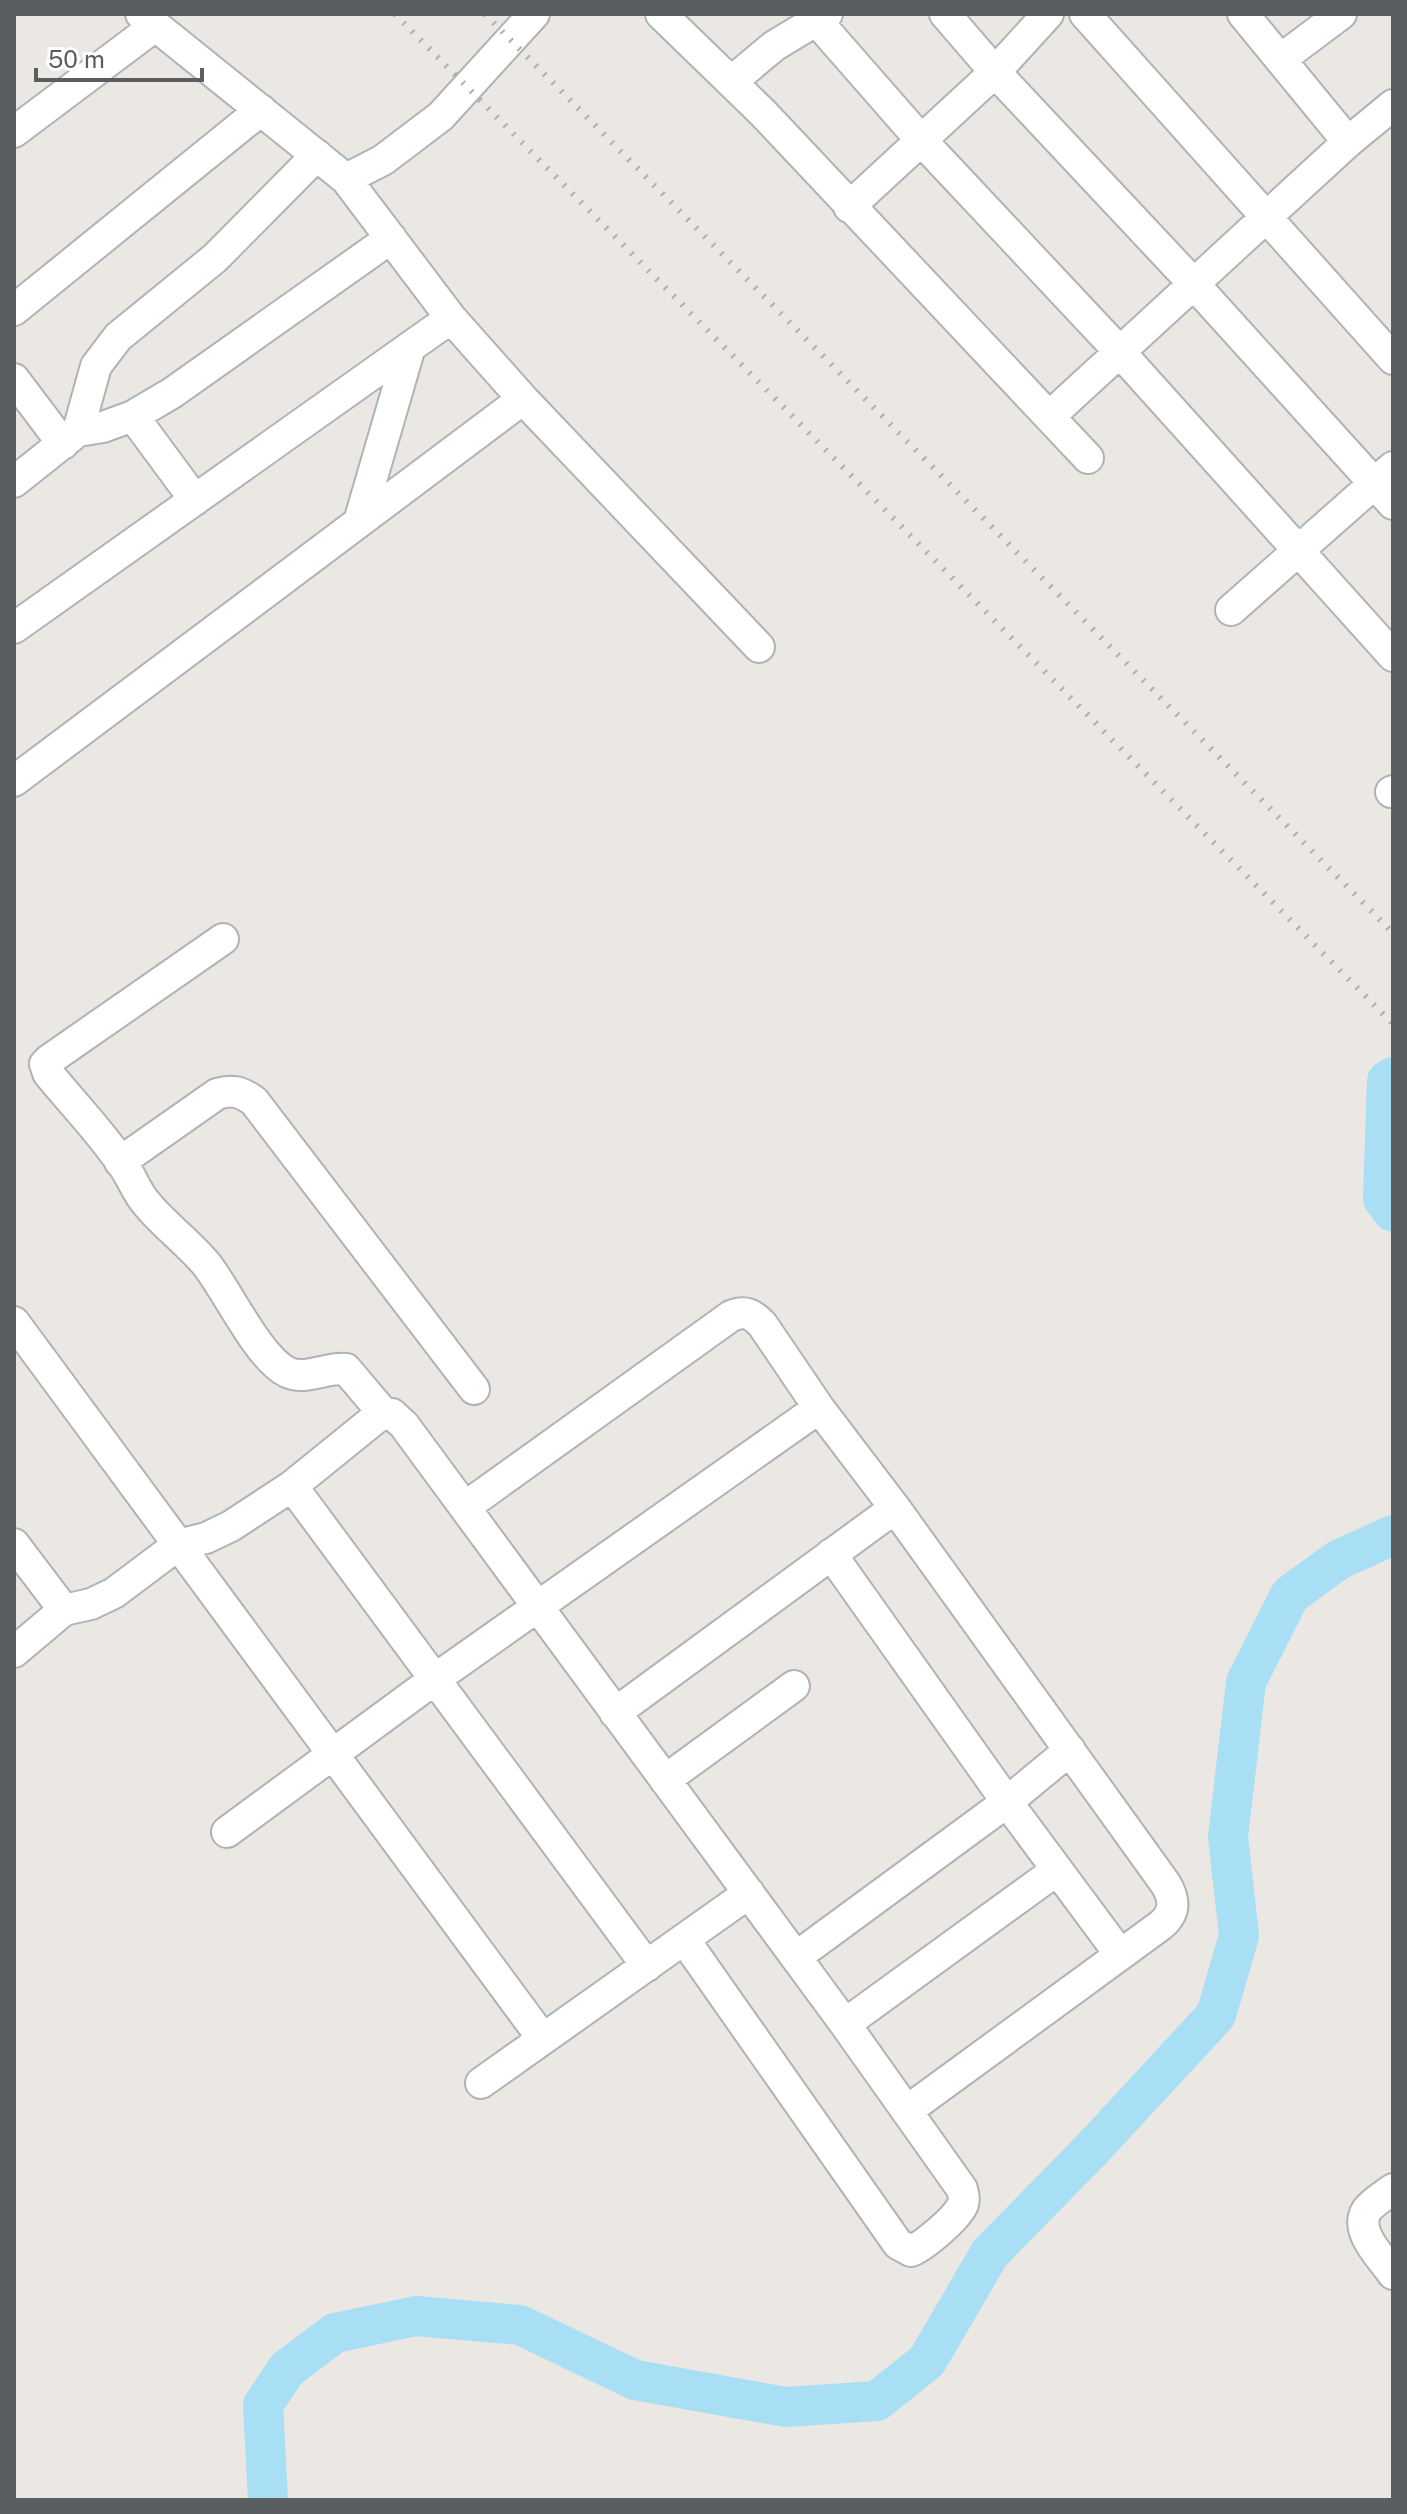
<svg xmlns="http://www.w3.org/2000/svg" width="1407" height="2514" viewBox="0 0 1407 2514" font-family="'Public Sans',sans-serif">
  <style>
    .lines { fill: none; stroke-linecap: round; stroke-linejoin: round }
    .river { stroke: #a9dff4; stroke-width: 40 }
    .minor-casing { stroke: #afb3b6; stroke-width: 34 }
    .minor { stroke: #fff; stroke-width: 30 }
    .rail { stroke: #aeafaf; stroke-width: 6; stroke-dasharray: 2 10; stroke-linecap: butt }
  </style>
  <rect width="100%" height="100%" fill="#ebe7e2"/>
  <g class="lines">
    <path class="river" d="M1393,1077L1387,1081L1383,1199L1393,1212
      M268,2500L263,2405L287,2369L335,2333L416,2316L520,2325L635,2380L786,2407L877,2401L927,2361L990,2253L1093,2148L1216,2015L1239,1936L1228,1837L1246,1682L1290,1595L1338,1560L1393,1535"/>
    <defs>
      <path id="minor" d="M141,14L346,179L383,160L441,116L534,14
        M661,14L763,113L1088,458
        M945,14L995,72L1193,283L1393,504
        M1085,14L1393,359
        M1243,14L1348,142
        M816,20L921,140L1118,350L1393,656
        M1281,59L1341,14
        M731,82L774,46L827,14
        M14,132L155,26
        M849,207L995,72L1048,14
        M14,310L261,110
        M14,379L63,444
        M523,399L759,647
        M133,416L195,500
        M1050,416L1348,142L1393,105
        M78,431L96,366L118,337L215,258L317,155
        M14,482L78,431L103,427L133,416L172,393L391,238
        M359,522L410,347
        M1231,610L1393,467
        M14,628L451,318
        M14,781L523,399L451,318L346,179
        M1391,792L1393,791
        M223,939L49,1060L45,1064L48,1073C73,1104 103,1134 125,1168C133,1180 137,1193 147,1204C165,1226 189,1243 207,1265C228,1292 258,1357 287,1372C305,1381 327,1367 346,1369L384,1414H392L404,1425L845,2024L962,2189C964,2196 965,2202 961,2208C954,2220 924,2246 911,2251L898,2244L684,1939
        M120,1162L217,1094C233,1089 241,1092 254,1101L474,1389
        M14,1322L543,2039
        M292,1486L647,1966
        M465,1507L731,1316C745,1310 752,1314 762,1324L819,1408L895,1508L1165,1883C1175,1899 1176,1912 1161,1925L908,2110
        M14,1544L64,1610
        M831,1554L1007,1802L1119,1953
        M14,1652L64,1610L91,1604L114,1593L178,1545L206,1538L231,1526L292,1486L376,1418L384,1414
        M615,1713L895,1508
        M665,1780L794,1686
        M227,1832L435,1679L819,1408
        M796,1957L1007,1802L1070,1750
        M845,2024L1057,1870
        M481,2083L749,1893
        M1393,2189C1385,2195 1373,2202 1367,2210C1353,2231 1382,2258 1393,2274"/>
    </defs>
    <use href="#minor" class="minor-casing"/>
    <use href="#minor" class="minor"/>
    <path class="rail" d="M395,14L1393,1024
      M485,14L1393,933"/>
  </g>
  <rect width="1407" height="2514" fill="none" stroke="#5a5e61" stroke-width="32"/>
  <path d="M36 68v12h166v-12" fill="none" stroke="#5a5e61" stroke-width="4"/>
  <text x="48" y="68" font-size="24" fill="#5a5e61" stroke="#ffffff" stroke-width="6" paint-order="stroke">50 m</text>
</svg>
